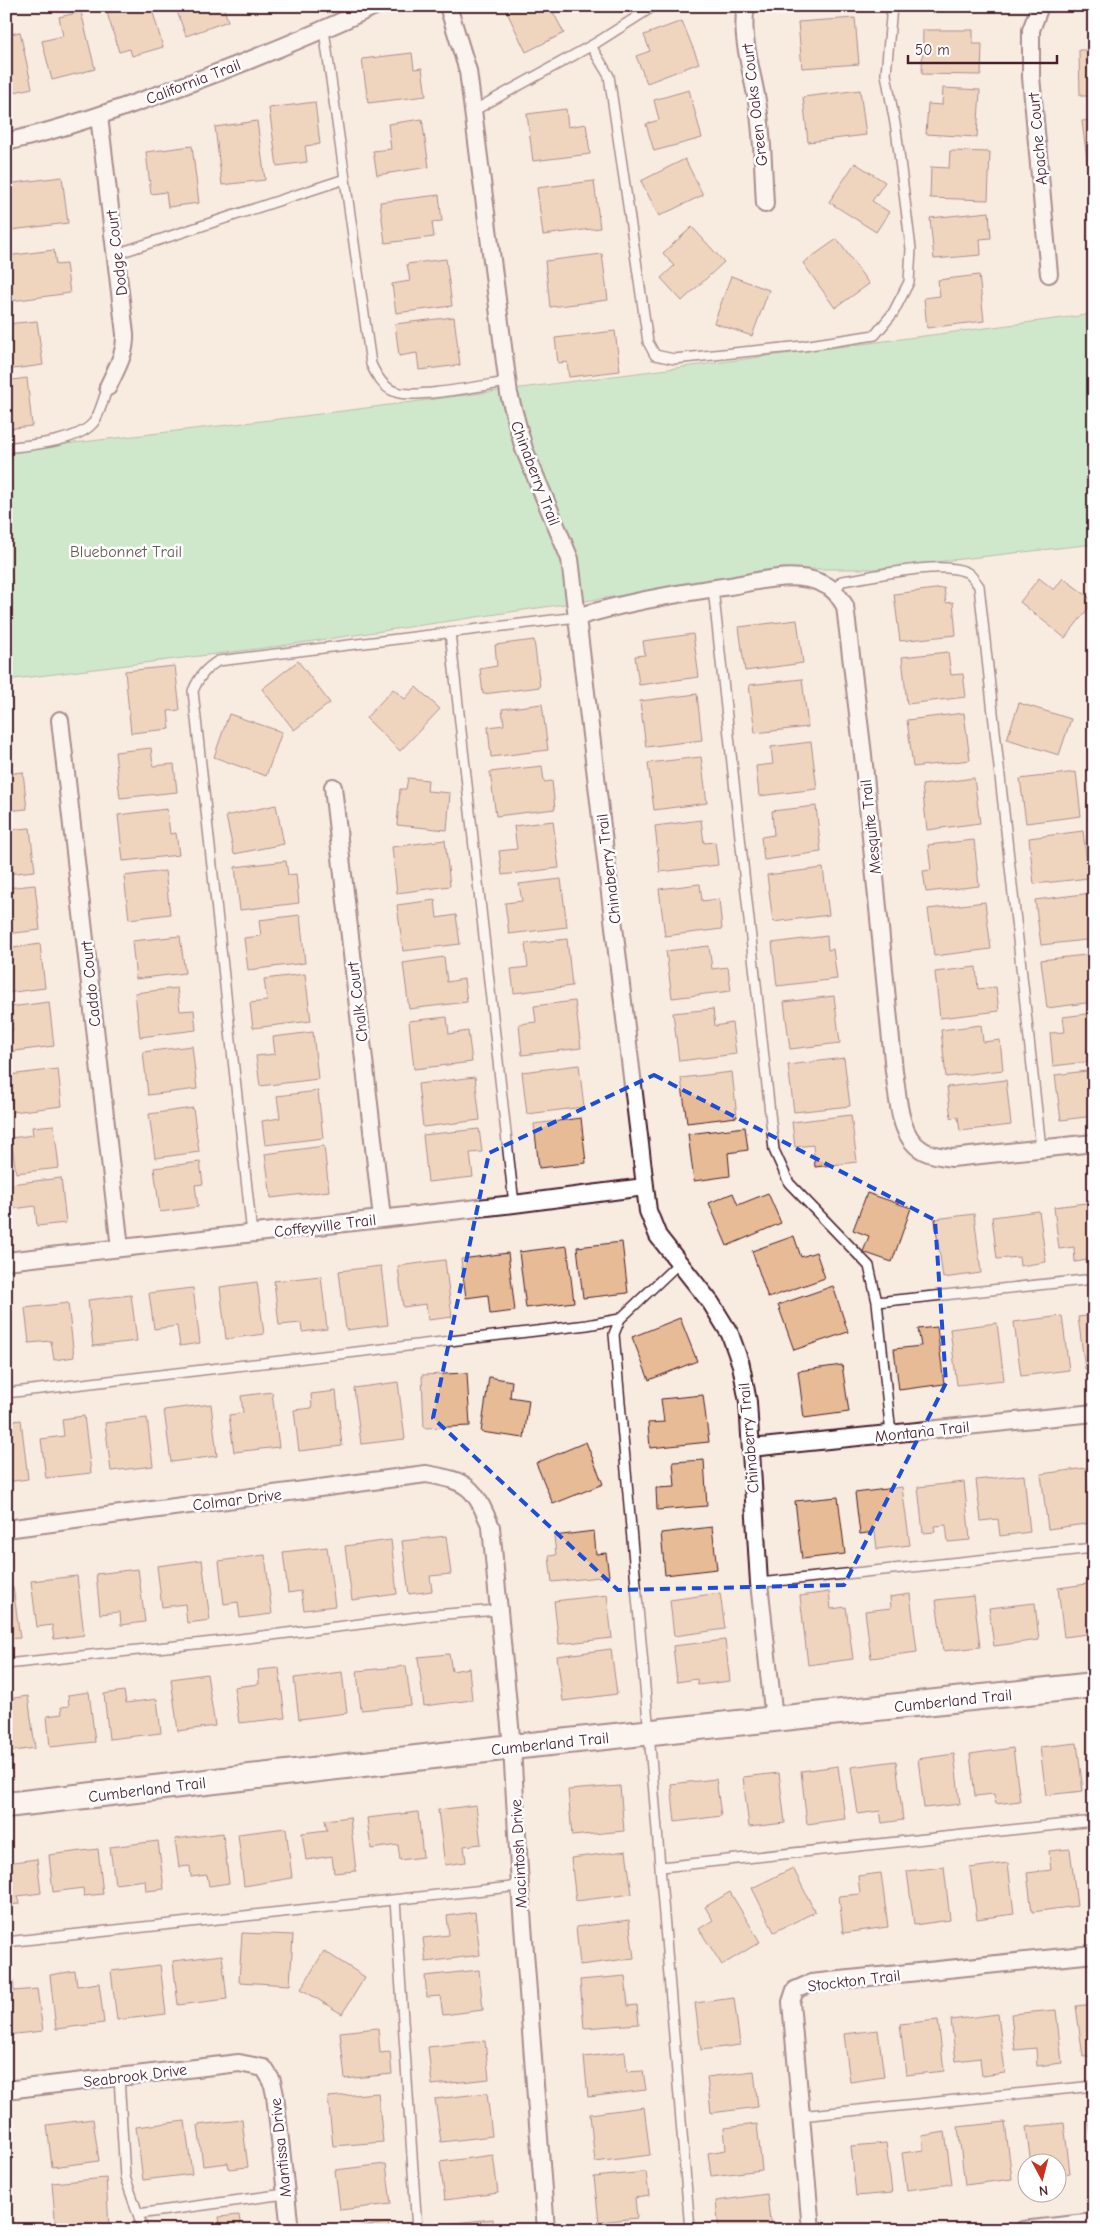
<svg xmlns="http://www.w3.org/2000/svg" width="1100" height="2236" viewBox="0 0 1100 2236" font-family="'Comic Neue',sans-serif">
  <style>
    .green { fill: #9de4b2; stroke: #74826e }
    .building { fill: #e6bb96; stroke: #4a1f2b }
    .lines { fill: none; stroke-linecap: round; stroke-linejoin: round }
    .lane-casing { stroke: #4a1f2b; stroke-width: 12 }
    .street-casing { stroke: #4a1f2b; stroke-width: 20 }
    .secondary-casing { stroke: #4a1f2b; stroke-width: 28 }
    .lane { stroke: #fff; stroke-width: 9 }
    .street { stroke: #fff; stroke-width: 16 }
    .secondary { stroke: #fff; stroke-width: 24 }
    .marked { fill: none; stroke: #1d4ed8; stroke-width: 4; stroke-dasharray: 10 6; stroke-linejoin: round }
    .labels { text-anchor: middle; stroke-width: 5; stroke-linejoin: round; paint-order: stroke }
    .street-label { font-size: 16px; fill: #4a1f2b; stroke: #fff }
    .park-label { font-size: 16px; fill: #635a54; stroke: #fff }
  </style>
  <rect width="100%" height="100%" fill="#f8ebe0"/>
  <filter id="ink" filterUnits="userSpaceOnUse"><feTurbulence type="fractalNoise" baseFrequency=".02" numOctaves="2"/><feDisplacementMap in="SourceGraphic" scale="10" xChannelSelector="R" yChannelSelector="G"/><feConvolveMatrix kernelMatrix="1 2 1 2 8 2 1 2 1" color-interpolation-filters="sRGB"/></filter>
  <g filter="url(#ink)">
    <path class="green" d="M1094,314V544L873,569H802L280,646L6,680V451L304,416Z"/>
    <path class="building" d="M105,6H151L163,47L132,56L130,49L119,52Z
      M175,6H223L228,21L186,36Z
      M246,6H263L248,12Z
      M504,6H550L564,33L526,52Z
      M968,6H993L992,11Z
      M81,12L95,69L52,80L42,41L63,36L59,17Z
      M855,18L859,64L802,68L798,22Z
      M682,21L699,63L647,83L636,56L650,51L644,35Z
      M923,30H973V44H982L981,75L922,74Z
      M20,32L32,88L6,94V35Z
      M1079,50H1094V96H1080Z
      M412,53L414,69L422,68L426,96L368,103L362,59Z
      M943,88L980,90L977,137L926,134L928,104L942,105Z
      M689,90L702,138L654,151L646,124L659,120L654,100Z
      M860,90L866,135L808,142L803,97Z
      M315,102L320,144L305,146L307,162L277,166L269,108Z
      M566,109L568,127L586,124L590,154L533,161L527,114Z
      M422,119L429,167L377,175L373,151L391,149L388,124Z
      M1094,120V167L1088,168L1082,121Z
      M257,121L265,180L222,185L215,127Z
      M192,146L199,203L168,207L166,192L151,194L146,152Z
      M950,151L990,152L988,200L930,198L931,167L949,168Z
      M685,159L703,195L659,216L641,181Z
      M855,163L885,182L872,201L889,212L876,232L829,202Z
      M62,177L68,223L11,230L6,184Z
      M1090,179H1094V213Z
      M594,181L600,228L543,235L537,188Z
      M439,195L442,221L432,222L434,237L385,243L380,202Z
      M989,212L991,238L980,239L981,255L934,259L930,218Z
      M692,227L724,262L682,301L661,278L674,266L663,253Z
      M837,239L869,284L835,308L803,263Z
      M54,250L56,265L66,264L70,293L11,301L6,256Z
      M602,254L608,300L550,307L545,261Z
      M446,259L452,306L396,313L392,284L410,281L407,264Z
      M979,275L984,321L927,328L924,298L940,296L938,280Z
      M731,276L769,290L752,336L714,323Z
      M454,317L460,365L419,370L417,353L399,356L395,324Z
      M37,321L43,365L6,370V324Z
      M615,331L620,371L569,377L567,362L558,363L555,338Z
      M27,378L32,426L6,429V381Z
      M1039,578L1054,590L1063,578L1094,601L1065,638L1020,602Z
      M944,588L946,603L953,602L956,635L900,641L894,594Z
      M797,620L803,663L745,671L739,627Z
      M693,634L699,677L639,685L635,656L645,655L643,641Z
      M534,640L540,687L483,694L480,669L497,666L495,645Z
      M948,652L951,675L963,674L966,697L907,704L902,657Z
      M298,661L330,703L294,730L262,689Z
      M175,666L180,710L168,711L170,729L131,733L125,671Z
      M802,679L808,727L755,733L749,685Z
      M416,687L440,709L400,751L366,718L393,689L405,699Z
      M697,694L702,740L646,747L640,701Z
      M1019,703L1071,719L1059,755L1007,739Z
      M542,704L548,750L491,757L488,727L504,725L502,709Z
      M964,713L970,760L913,767L907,720Z
      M229,714L282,732L266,776L214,757Z
      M811,742L817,789L759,796L756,766L773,764L771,747Z
      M151,748L153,766L174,764L177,792L120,798L115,752Z
      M701,757L707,803L654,810L648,763Z
      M542,766L544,782L552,781L555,809L496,816L490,772Z
      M23,772L27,809L6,811V774Z
      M1076,772L1081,816L1026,823L1020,779Z
      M408,778L428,780L427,791L450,793L447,830L397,825L400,789H406Z
      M974,778L980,823L927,830L922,785Z
      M276,805L284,844L234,854L226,816Z
      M816,806L821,852L764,860L761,837L774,835L772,811Z
      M167,809L170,834L176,833L179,855L123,861L118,815Z
      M701,820L704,843L715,842L718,865L660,872L655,826Z
      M553,821L559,868L502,875L499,851L517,849L514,826Z
      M30,828L35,871L6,874V830Z
      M1083,831L1089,878L1034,884L1029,838Z
      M445,840L450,886L397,893L392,847Z
      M974,840L979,886L926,892L923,871L931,870L928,845Z
      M286,861L288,875L296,874L299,903L240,910L235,867Z
      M823,868L829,915L773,922L767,875Z
      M165,871L170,914L129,919L124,876Z
      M561,879L567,927L509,934L505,903L522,901L519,884Z
      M700,884L702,901L719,899L722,929L665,936L659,889Z
      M35,885L40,930L6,934V888Z
      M1092,893L1094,939L1041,945L1035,900Z
      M435,900L437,918L456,915L460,944L403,951L397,905Z
      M985,902L991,949L934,956L928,909Z
      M300,915L305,963L248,970L244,938L261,936L259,920Z
      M180,936L185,973L136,979L132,941Z
      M827,936L828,950L833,949L837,979L777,986L772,943Z
      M567,939L572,986L514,993L511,969L528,967L525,944Z
      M40,944L45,988L6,993V949Z
      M709,946L712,969L728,967L731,991L672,998L666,951Z
      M1094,954V1002L1047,1008L1041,960Z
      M444,957L447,982L464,979L467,1002L409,1009L403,963Z
      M976,967L978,989L996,987L999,1011L940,1018L935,972Z
      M305,974L311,1021L253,1028L250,1003L267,1001L264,979Z
      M177,988L180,1011L194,1010L196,1030L140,1037L135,993Z
      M834,996L840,1043L790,1049L784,1002Z
      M575,1001L581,1048L522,1055L519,1024L536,1022L534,1006Z
      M49,1002L54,1046L8,1052L6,1031L13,1030L10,1007Z
      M713,1009L715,1026L732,1023L736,1054L679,1061L673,1013Z
      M1094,1013V1061L1053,1066L1050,1033L1065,1032L1063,1017Z
      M447,1017L449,1034L468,1031L472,1062L414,1069L409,1021Z
      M981,1025L983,1042L1000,1040L1003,1070L946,1077L941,1030Z
      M313,1032L318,1079L260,1086L256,1056L275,1054L273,1037Z
      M192,1046L197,1089L148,1095L143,1052Z
      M844,1058L850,1106L794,1112L788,1065Z
      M579,1065L584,1107L527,1114L522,1072Z
      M58,1069L62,1106L13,1112L9,1075Z
      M1094,1070V1116L1061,1120L1055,1075Z
      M732,1072L737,1117L687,1123L681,1078Z
      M475,1077L480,1120L423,1127L418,1084Z
      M1006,1080L1011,1125L960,1131L958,1117L951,1118L947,1087Z
      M318,1091L323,1138L265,1145L262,1121L280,1118L277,1096Z
      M193,1108L199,1152L155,1158L149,1114Z
      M851,1115L857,1162L815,1167L813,1145L795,1147L792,1122Z
      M581,1118L586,1163L539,1168L534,1124Z
      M54,1125L59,1168L16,1173L11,1138L33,1135L32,1127Z
      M745,1127L748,1150L728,1153L730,1176L694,1181L688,1134Z
      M479,1129L482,1152L470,1153L473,1177L428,1182L423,1135Z
      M324,1146L329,1191L271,1198L265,1154Z
      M200,1162L203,1184L195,1185L198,1207L160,1212L154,1168Z
      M61,1178L66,1223L37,1226L35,1206L13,1209L10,1184Z
      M733,1193L738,1205L768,1193L781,1223L727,1246L709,1203Z
      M867,1193L911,1208L892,1262L863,1252L869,1236L853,1230Z
      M1094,1202V1259L1075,1262L1074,1247L1059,1249L1054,1207Z
      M1039,1211L1046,1262L1020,1266L1019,1257L997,1259L992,1217Z
      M974,1214L981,1273L943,1278L935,1219Z
      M794,1236L801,1257L816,1252L825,1278L768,1298L752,1251Z
      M622,1242L628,1293L583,1298L577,1247Z
      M567,1246L574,1302L526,1308L519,1252Z
      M508,1253L515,1311L490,1314L488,1295L466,1298L461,1259Z
      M445,1260L452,1317L428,1320L426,1304L403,1307L398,1266Z
      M381,1266L388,1325L346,1330L339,1271Z
      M321,1276L327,1329L302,1332L301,1323L279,1325L274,1281Z
      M257,1282L264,1334L226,1339L220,1287Z
      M833,1286L848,1332L794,1350L778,1305Z
      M193,1288L200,1343L180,1346L177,1326L154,1329L149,1293Z
      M131,1295L137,1341L93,1346L88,1300Z
      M68,1303L74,1357L54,1360L51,1341L29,1343L25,1308Z
      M1094,1315V1367L1085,1369L1078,1317Z
      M1062,1316L1069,1370L1021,1376L1014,1322Z
      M680,1318L697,1361L649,1380L632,1337Z
      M6,1321L11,1356L6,1357Z
      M997,1323L1004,1380L957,1385L950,1329Z
      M937,1327L944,1384L899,1390L894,1349L921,1346L918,1329Z
      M842,1365L849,1412L804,1418L798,1371Z
      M467,1373L470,1426L424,1428L422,1375Z
      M489,1377L512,1381L510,1397L529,1400L524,1438L481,1432Z
      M398,1382L405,1439L361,1444L354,1388Z
      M336,1391L342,1446L299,1451L294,1410L312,1408L311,1394Z
      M272,1392L279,1447L234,1452L229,1415L243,1413L241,1396Z
      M703,1395L709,1442L650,1448L648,1423L664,1422L661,1399Z
      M211,1404L217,1456L171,1462L164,1410Z
      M84,1416L91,1473L46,1478L41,1439L64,1436L62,1419Z
      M147,1418L153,1466L111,1471L105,1423Z
      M21,1420L28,1479L6,1482V1422Z
      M586,1442L603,1484L553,1504L536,1463Z
      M704,1460L707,1506L657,1510L656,1488L675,1487L673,1462Z
      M1086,1468L1093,1523L1048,1529L1041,1474Z
      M1024,1475L1030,1532L1000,1536L998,1519L981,1521L976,1480Z
      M964,1482L970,1540L948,1542L946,1525L934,1526L935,1532L923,1533L918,1487Z
      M902,1487L910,1545L877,1549L875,1532L860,1534L855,1493Z
      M838,1497L845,1554L802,1559L795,1501Z
      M712,1527L717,1569L665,1575L661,1533Z
      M594,1531L596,1554L606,1553L609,1576L552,1582L549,1556L556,1555L554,1536Z
      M446,1536L451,1574L430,1576L432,1591L409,1594L402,1541Z
      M391,1540L397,1594L352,1600L345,1546Z
      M327,1547L335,1606L304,1610L301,1591L288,1593L283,1552Z
      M265,1555L272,1614L240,1618L238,1602L224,1604L219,1561Z
      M202,1560L210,1620L187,1623L185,1604L162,1607L157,1566Z
      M138,1569L145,1622L121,1625L120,1612L100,1614L96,1574Z
      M77,1576L84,1635L54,1639L52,1625L37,1627L31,1581Z
      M1094,1583V1633L1064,1637L1058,1588Z
      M6,1587H13L20,1638L6,1639Z
      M829,1592L831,1609L846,1607L853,1659L808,1665L800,1596Z
      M720,1593L725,1629L674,1636L670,1600Z
      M910,1594L917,1652L871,1658L865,1611L891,1608L890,1597Z
      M607,1595L612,1638L559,1644L554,1601Z
      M974,1596L980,1647L943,1651L936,1600Z
      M1035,1603L1039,1640L994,1646L989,1608Z
      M725,1640L730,1681L698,1685L697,1679L677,1682L673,1646Z
      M611,1649L617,1694L563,1701L557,1656Z
      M449,1654L452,1671L469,1668L472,1700L424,1706L418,1657Z
      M406,1666L411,1705L361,1710L357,1671Z
      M279,1668L285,1718L239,1723L234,1687L259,1684L258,1670Z
      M342,1672L347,1713L299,1719L294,1678Z
      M207,1674L215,1726L178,1731L171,1679Z
      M124,1691L126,1703L157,1699L161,1733L109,1739L104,1694Z
      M89,1692L95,1742L50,1747L47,1716L62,1714L61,1707L69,1706L68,1695Z
      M28,1696L35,1748L6,1752V1724L10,1723L7,1699Z
      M1077,1743L1083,1791L1046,1795L1040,1747Z
      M1013,1748L1020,1801L996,1804L994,1794L975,1796L970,1754Z
      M954,1754L960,1804L924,1808L918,1759Z
      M896,1761L903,1820L882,1823L880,1811L858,1814L851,1767Z
      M838,1766L845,1819L807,1824L801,1771Z
      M779,1773L785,1823L749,1827L743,1777Z
      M716,1779L721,1816L675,1822L671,1784Z
      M620,1786L624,1831L572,1836L568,1790Z
      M476,1805L481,1844L464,1846L466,1862L445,1865L438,1810Z
      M418,1812L423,1857L400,1860L398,1845L371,1849L367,1818Z
      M350,1817L356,1871L334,1873L332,1856L306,1860L302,1833L327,1830L325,1820Z
      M286,1828L292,1878L244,1886L238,1834Z
      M223,1833L229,1883L209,1886L207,1875L191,1877L190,1866L179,1867L175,1839Z
      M158,1841L164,1889L146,1891L145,1880L115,1884L110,1847Z
      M98,1849L103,1894L84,1896L83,1888L53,1892L49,1855Z
      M1070,1849L1077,1906L1032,1912L1027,1873L1051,1870L1049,1851Z
      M626,1851L632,1894L576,1901L571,1858Z
      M37,1859L41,1893L18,1896L19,1904L6,1905V1863Z
      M1008,1863L1014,1914L977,1919L970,1868Z
      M944,1867L950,1920L914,1925L907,1871Z
      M793,1868L815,1912L774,1932L752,1888Z
      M881,1873L888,1927L843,1933L839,1896L860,1894L858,1876Z
      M730,1892L760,1942L722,1965L699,1929L713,1920L705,1907Z
      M475,1912L480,1955L426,1962L423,1938L449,1935L447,1916Z
      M629,1920L634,1958L580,1965L576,1927Z
      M242,1933L293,1935L290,1985L239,1982Z
      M324,1951L365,1977L342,2014L301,1989Z
      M222,1955L227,1999L178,2005L173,1961Z
      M160,1965L166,2014L117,2020L111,1971Z
      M479,1970L483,2010L443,2015L440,1996L427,1997L425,1976Z
      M75,1971L77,1986L99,1983L104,2023L56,2029L50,1975Z
      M625,1976L628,2006L637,2005L639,2024L584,2028L580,1980Z
      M13,1978L14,1991L37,1989L43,2031L6,2035V1979Z
      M734,1998L740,2045L701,2050L695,2003Z
      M1094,2004V2056L1083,2057L1076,2006Z
      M1056,2010L1062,2063L1037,2066L1036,2048L1015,2050L1011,2014Z
      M998,2014L1005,2073L982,2076L980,2058L956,2061L951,2020Z
      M938,2020L944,2071L906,2075L900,2024Z
      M378,2028L380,2053L390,2052L392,2074L345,2079L340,2032Z
      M878,2030L884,2077L850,2082L844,2034Z
      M485,2041L489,2079L432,2085L428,2047Z
      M625,2052L627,2072L643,2071L646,2090L588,2097L584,2057Z
      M754,2071L758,2107L711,2113L707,2077Z
      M378,2093L383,2142L333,2146L328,2097Z
      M487,2093L492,2136L441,2142L435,2099Z
      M644,2107L650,2155L595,2162L590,2114Z
      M93,2119L99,2161L52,2167L47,2125Z
      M242,2120L248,2167L229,2169L228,2163L203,2166L198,2125Z
      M185,2121L192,2174L143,2180L136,2127Z
      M1089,2121H1094V2159Z
      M1005,2122L1012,2179L965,2185L958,2127Z
      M1064,2123L1070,2173L1058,2175V2164H1031L1026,2127Z
      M757,2124L762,2170L711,2176L708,2153L726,2150L724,2128Z
      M945,2132L952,2184L907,2190L902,2153L924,2150L922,2136Z
      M886,2143L892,2193L856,2196L851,2146Z
      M493,2155L498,2193L445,2200L440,2162Z
      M386,2164L391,2204L340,2210L335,2170Z
      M646,2172L649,2196L635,2198L637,2218L599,2222L594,2177Z
      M106,2178L109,2227L56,2230L52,2183Z
      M767,2194L771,2230H719L716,2201Z
      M239,2215L241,2230H221L219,2217Z
      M493,2219L494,2230H445L444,2224Z
      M388,2223L389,2230H342V2229Z"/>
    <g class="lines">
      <defs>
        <path id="lane" d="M591,46L609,76L648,342L655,355L674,359L803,346L875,335L893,313L909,282L911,249L896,129L886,74L892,6
          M473,111L596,43L654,6
          M345,179L371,364C376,375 383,388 396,392C415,399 485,385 508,382
          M116,254L345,179L324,30
          M6,448C29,445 77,442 93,423C99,417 104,396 108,387
          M713,588L774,1150L789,1183L869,1266L877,1302L891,1434
          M835,590L842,581C871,577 940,560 966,572C971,574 975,581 979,586L1041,1148
          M450,633L514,1204
          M252,1234L193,691C199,677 205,669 218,661L577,617
          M679,1263L620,1319L614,1334L649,1733L690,2230
          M877,1302L1094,1279
          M6,1393L587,1325L620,1319
          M759,1583L1094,1548
          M6,1664L223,1641L433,1615L498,1610
          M661,1867L1094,1821
          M395,1900L417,2230
          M6,1942L520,1886
          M119,2077L125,2177L138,2214
          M800,2116L1094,2086
          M143,2230L138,2214L285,2194"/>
        <path id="street" d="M448,6L468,71L509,394L524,449L570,559L648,1211L658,1236L711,1303L730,1334L741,1365L748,1402L759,1583L774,1719
          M746,6C740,37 752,70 757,101C763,134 763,170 765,204
          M1040,6L1031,30V77L1049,274
          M99,116L125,334C126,354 116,369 108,387
          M6,142C64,129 119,109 174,89C242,64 309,37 375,6
          M577,617C627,602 678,593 730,586C759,581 793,571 821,583C834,588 838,595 845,606L863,755L894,1071C898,1095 898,1136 922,1150C931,1156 942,1156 952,1158L1094,1143
          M60,720L120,1248
          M333,787L382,1218
          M6,1261L514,1204L644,1187
          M751,1448L1094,1413
          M6,1529L426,1474C469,1481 474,1487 491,1527L512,1747L520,1886L546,2230
          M6,2090L239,2063L264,2068L272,2081L275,2095L290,2230
          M811,2230L791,2002L795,1990L811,1983L1094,1954
          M1023,2230L1094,2222"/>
        <path id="secondary" d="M6,1805L512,1747L1094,1685"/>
      </defs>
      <use href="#lane" class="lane-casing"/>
      <use href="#street" class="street-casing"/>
      <use href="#secondary" class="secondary-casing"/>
      <use href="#lane" class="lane"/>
      <use href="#street" class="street"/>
      <use href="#secondary" class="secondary"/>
    </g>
  </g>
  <path d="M0 0H1100V2236H0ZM654,1075L935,1220L946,1383L844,1585L618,1590L433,1418L489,1153Z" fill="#f8ebe0" fill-opacity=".55" fill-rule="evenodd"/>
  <path class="marked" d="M654,1075L935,1220L946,1383L844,1585L618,1590L433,1418L489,1153Z"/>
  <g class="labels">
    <g class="street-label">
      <text transform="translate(193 81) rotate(-21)" y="6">California Trail</text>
      <text transform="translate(754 105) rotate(-97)" y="6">Green Oaks Court</text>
      <text transform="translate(1037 139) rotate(-95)" y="6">Apache Court</text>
      <text transform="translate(116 253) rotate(-97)" y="6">Dodge Court</text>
      <text transform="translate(536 473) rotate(69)" y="6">Chinaberry Trail</text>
      <text transform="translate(870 827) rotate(-96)" y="6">Mesquite Trail</text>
      <text transform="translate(608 869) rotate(-97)" y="6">Chinaberry Trail</text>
      <text transform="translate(90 984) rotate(-96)" y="6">Caddo Court</text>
      <text transform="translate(357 1002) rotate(-97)" y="6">Chalk Court</text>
      <text transform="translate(325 1225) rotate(-7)" y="6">Coffeyville Trail</text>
      <text transform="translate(922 1431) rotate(-6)" y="6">Montana Trail</text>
      <text transform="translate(748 1438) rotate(-95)" y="6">Chinaberry Trail</text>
      <text transform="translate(237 1499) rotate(-7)" y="6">Colmar Drive</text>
      <text transform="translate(953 1700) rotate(-6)" y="6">Cumberland Trail</text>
      <text transform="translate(550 1743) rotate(-6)" y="6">Cumberland Trail</text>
      <text transform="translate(147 1789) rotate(-7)" y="6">Cumberland Trail</text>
      <text transform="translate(518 1854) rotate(-93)" y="6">Macintosh Drive</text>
      <text transform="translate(854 1980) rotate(-7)" y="6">Stockton Trail</text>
      <text transform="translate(135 2075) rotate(-7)" y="6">Seabrook Drive</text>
      <text transform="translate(280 2148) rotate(-96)" y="6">Mantissa Drive</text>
    </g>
    <g class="park-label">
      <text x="126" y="557">Bluebonnet Trail</text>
    </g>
  </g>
  <rect width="1100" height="2236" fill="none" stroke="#fff" stroke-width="25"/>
  <rect x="12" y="12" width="1075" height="2211" fill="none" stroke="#4a1f2b" stroke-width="2" filter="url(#ink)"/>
  <g transform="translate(1042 2178) rotate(173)"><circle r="24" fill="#ffffff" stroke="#b7a5aa"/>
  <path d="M0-4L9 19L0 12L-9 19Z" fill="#c8321e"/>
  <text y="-8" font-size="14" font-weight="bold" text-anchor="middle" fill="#4a1f2b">N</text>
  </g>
  <path d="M908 55v8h149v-8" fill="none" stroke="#4a1f2b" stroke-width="2.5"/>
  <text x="915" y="55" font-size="15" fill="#4a1f2b" stroke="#ffffff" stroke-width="4" paint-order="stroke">50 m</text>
</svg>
